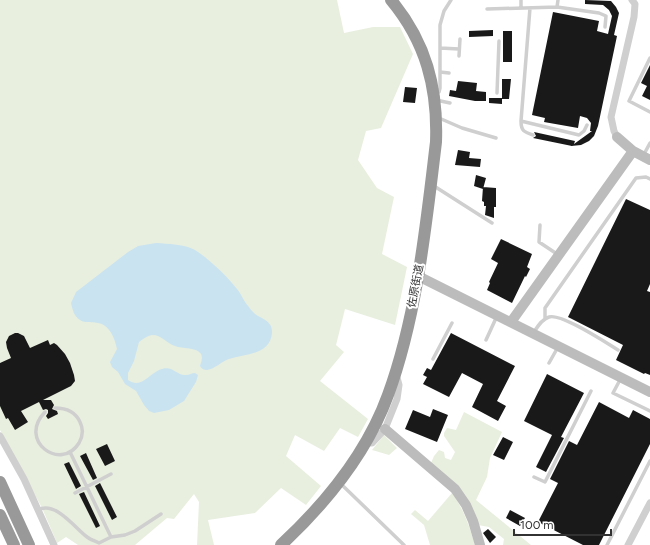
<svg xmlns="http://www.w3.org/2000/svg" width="650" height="545" viewBox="0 0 650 545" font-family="Figtree,'Noto Sans JP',sans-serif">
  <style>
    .green { fill: #e8efdf }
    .water { fill: #cae3f0 }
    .building { fill: #191919 }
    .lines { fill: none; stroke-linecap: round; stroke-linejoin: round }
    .lane { stroke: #cfcfcf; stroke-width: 3.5 }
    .street { stroke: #cfcfcf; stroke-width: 7 }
    .secondary { stroke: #bcbcbc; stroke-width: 10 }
    .highway { stroke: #999; stroke-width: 12 }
    .labels { text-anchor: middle; stroke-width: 4; stroke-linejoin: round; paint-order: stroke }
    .street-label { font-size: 11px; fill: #323232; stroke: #fff }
  </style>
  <rect width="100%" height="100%" fill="#fff"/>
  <path class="green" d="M0,0H337L344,33L373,27H400L413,54L381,128L366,131L358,160L377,188L394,197L382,254L407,267L395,325L345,309L336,345L344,352L320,381L368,419L358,437L340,428L324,451L295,435L286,456L321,486L306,505L281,488L255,513L208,520L214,545H197L199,502L194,494L174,519L167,518L135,545H78L66,537L57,543L42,508L0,430Z
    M464,412L502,432L490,458L487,477L476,500L531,545H503L504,539L489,527L478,525L431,463L434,456L439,450L444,452L445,458L451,460L455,452L444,436V433L447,428L456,430Z
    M384,435L397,448L389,455L372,450Z
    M452,493C464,510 469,525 475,545H430L424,525L411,514L415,510L428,521Z"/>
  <path class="water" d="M156,243C169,244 184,244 195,250C208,258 228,277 237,289C242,295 244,302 249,307C250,309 253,312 255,314C262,319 273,321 272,333C270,355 245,354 229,359C222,361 215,369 207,370C204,370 202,369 200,366C201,362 203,358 201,354C197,347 182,349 175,346C166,343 162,335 152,335C147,336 143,339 139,342L134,361L128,373V380C141,389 148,375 159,370C173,364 176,376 186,375C189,375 192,373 195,373L198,375L196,382L184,401L169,410L154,413L149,411L144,405L136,391L125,384L118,372L112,367L110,362L117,349C115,339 110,325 98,323C89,321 82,325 75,315C73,312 72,307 71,303L76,292L128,252L138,246Z"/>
  <path class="building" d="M585,0L611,1L616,7L619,13L614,35L617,36L598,126L594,136L589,141L581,145L571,146H572L533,138L536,136L534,132L575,141L574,144L592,131H590L591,123L587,118L580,116L578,128L544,122L545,118L532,115L553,12L599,21L597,31L608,34L612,16L609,10L603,5L585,4Z
    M493,30V36L469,37V31Z
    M503,31H512V62H503Z
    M650,65V100L642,96L647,86L641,83Z
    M502,79H511L509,99H502V104L489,103V98H502Z
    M458,81L477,83L476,91L486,92V101H475L449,96L450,90L456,91Z
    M405,87L417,88L415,103L403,102Z
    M458,150L470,152L469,158L481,159L480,167L455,165Z
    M476,175L486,178L483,189L474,186Z
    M483,187L496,188V207H494V218L485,215L486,206H484V202L482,201Z
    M626,199L650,210V284L647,291L650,292V375L645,373L644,374L616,360L623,345L568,317Z
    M501,239L532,254L527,267L530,269L526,277L525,276L512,303L487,290L490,283L489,282L498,263L491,259Z
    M15,333H18L24,336L30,348L48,340L50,345L54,343L57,345L65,354L70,363L74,375L75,381L71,386L43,400H51L54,405L52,409L57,411L58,414L48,419L46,416L48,413V410L46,409L43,410L39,402L21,411L28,422L15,430L8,418L6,419L0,406V363L11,358L7,348L6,342L9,336Z
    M451,333L515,366L497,401L506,406L498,421L472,407L483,384L462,373L449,397L423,384L427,377L423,375L427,368L431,370Z
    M547,374L584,393L561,437L564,438L546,472L536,467L552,435L524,421Z
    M599,402L629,418L633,410L650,419V444L599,545H583L538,522L558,483L550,479L569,441L577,445Z
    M433,409L448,415L437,442L405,429L413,410L430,417Z
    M503,437L513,442L504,460L493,455Z
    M107,444L115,461L105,466L96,449Z
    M86,453L97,478L93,480L80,456Z
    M69,462L81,486L76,489L64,464Z
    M100,483L117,517L112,520L95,486Z
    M84,492L100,526L96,528L79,494Z
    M510,510L525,518L520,526L506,518Z
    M488,529L496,537L490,543L483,533Z"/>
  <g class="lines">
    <path class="lane" d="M521,0V8
      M557,7L558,0
      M530,8L521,121L579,135L584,131L587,125
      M487,9L557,7L599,13L606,16L605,27
      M440,48L459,49
      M459,56L460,39
      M650,58L629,101L650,112
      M440,72L449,73
      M435,93L439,92L440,88V25L444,11L451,0
      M497,93L499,41
      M436,100L450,103
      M439,118L462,128L496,138
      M521,121C521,131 524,132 533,135
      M643,156L650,143
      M434,186L492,223
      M540,225L539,242L557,254
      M545,319V308L636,178L646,177L650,179
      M534,332C538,326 542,319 549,317C561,313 605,342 618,350
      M486,340L497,316
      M433,359L452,323
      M549,363L558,347
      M621,378L613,393L650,411
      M45,412C17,441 61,472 79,443C83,436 83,428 80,422C75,411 66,408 55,408
      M70,452L111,537
      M534,477L545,482L591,391
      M341,484L404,545
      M75,493L111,474
      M38,510C55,500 75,528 87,537C91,540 95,541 99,543L111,537L125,535L135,531L161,514
      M607,545L650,461"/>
    <path class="street" d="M617,137L614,131L611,117L634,17L635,4L632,0
      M0,436L24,479L54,545
      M365,443H372L385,429L397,399L399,385L396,374
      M628,545L650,503"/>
    <path class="secondary" d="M617,137L633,151L650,160
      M418,276L650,392
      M511,322L633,151
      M385,429L455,489L466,505L473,521L480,545"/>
    <path class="highway" d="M0,482L29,545
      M0,515L14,545
      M281,545C325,504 367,453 388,395C417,316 426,225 436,142C438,88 426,42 391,0"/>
  </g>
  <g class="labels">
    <g class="street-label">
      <text transform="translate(415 286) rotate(-79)" y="4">佐原街道</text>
    </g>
  </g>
  <path d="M514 529v6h97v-6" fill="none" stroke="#323232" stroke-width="2"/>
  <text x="520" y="529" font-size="12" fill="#323232" stroke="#ffffff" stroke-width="3" paint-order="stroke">100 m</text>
</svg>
